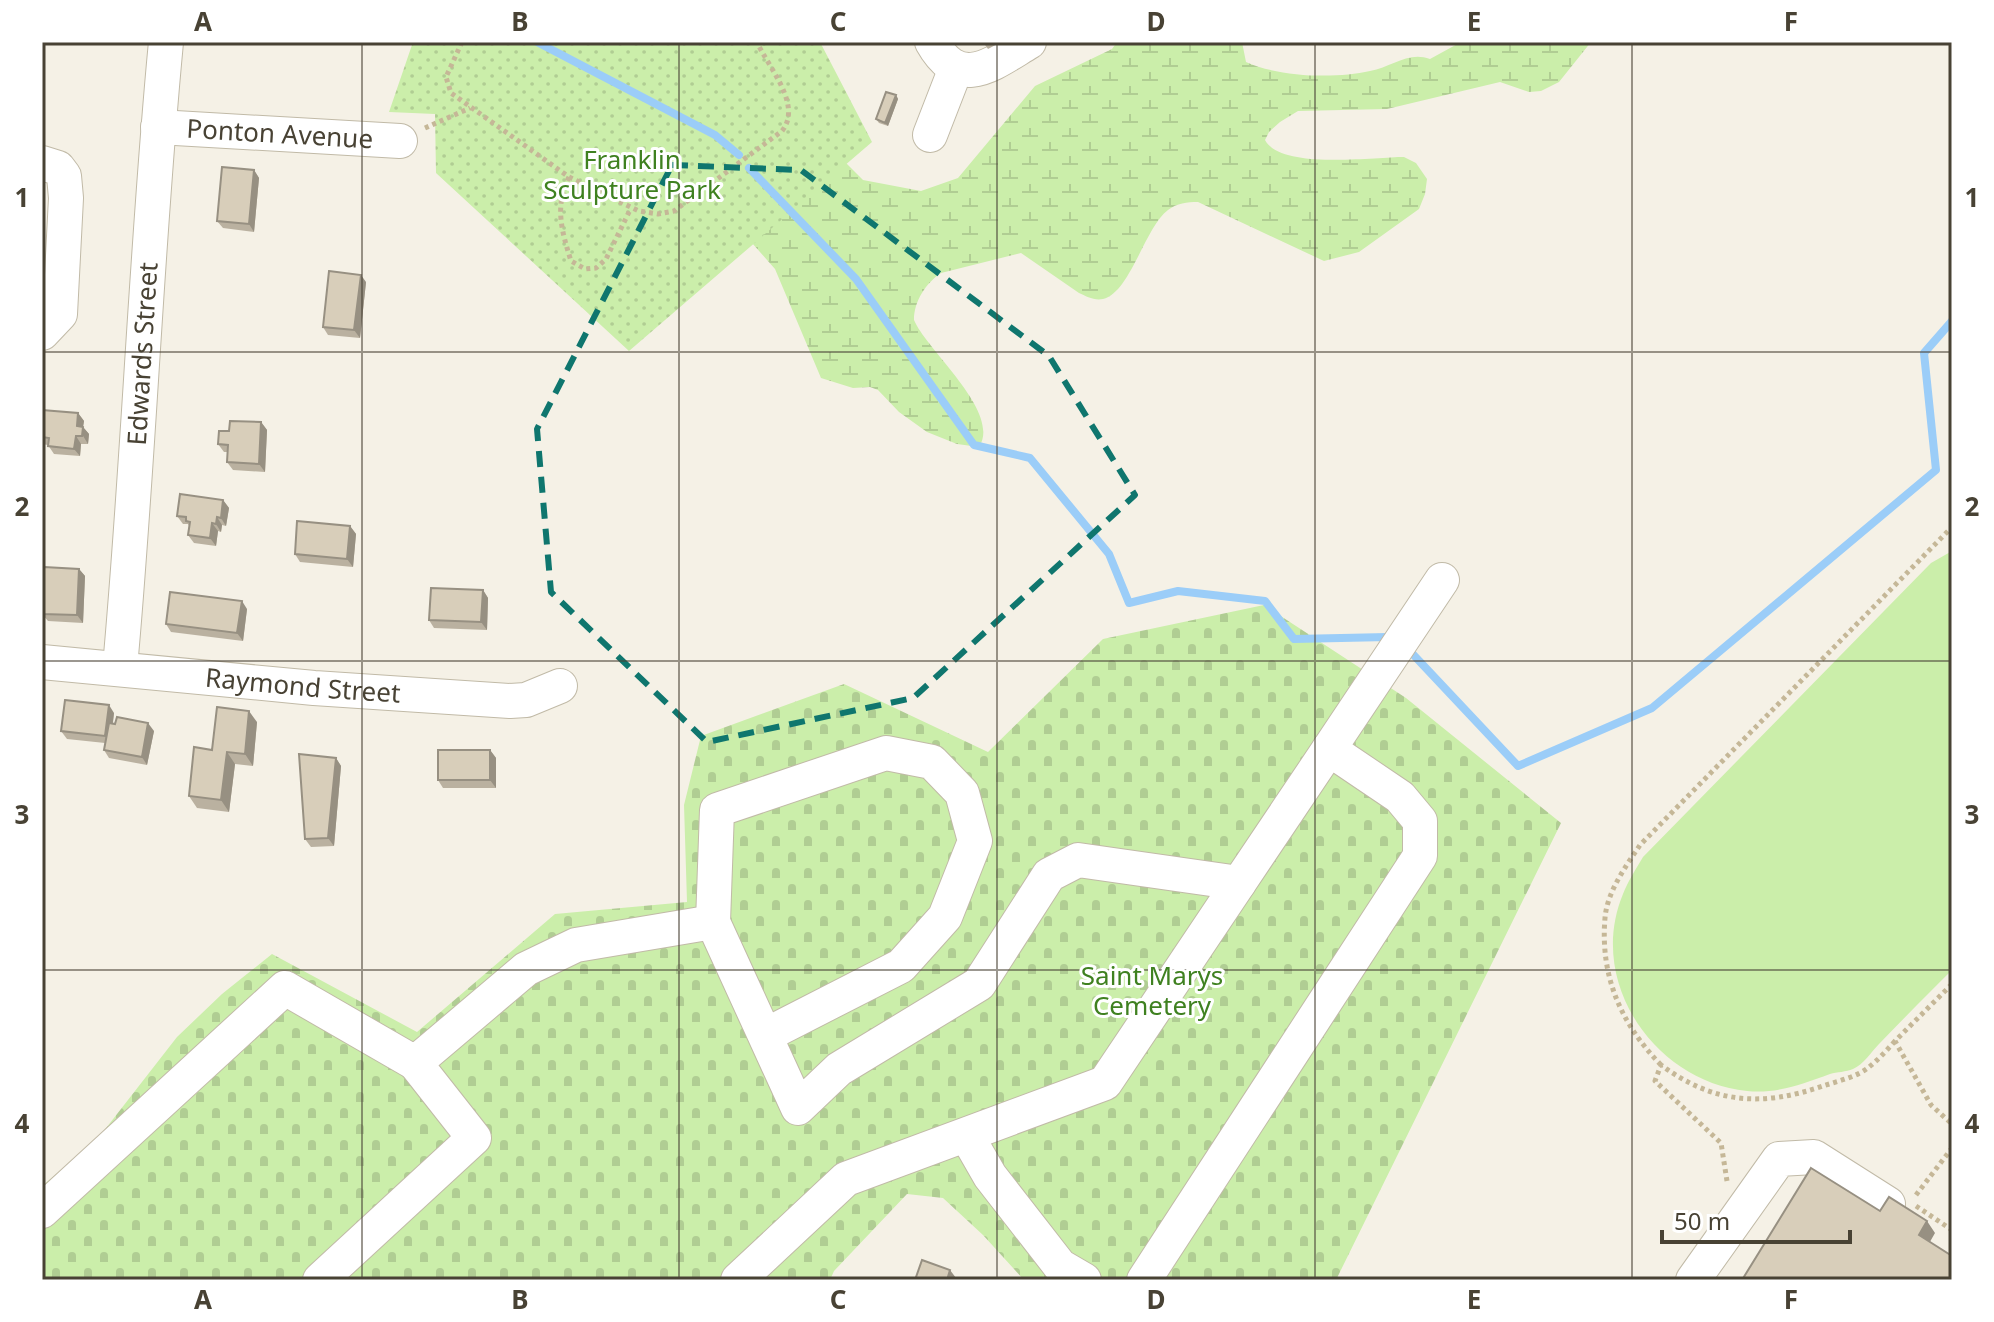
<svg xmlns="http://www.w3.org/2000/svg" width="1994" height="1322" viewBox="0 0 1994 1322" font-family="'Noto Sans',sans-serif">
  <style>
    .grass { fill: #cbeeaa }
    .wetland { fill: url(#wetland-marsh) }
    .cemetery { fill: url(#cemetery-stones) }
    .park { fill: url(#park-dots) }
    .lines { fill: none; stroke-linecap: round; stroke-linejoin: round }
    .stream { stroke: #9bcdf8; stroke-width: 8 }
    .minor-casing { stroke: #c1baa7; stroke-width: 36 }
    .path { stroke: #c5b797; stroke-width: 5; stroke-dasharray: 4 4; stroke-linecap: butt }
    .minor { stroke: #fff; stroke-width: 34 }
    .wall { fill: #bab1a0 }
    .shaded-wall { fill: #979082 }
    .building { fill: #d8ceba; stroke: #979082; stroke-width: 2 }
    .marked { fill: none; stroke: #0f766e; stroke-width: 6; stroke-dasharray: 16 10; stroke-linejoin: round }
    .grid { fill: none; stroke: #484234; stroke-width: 2; stroke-opacity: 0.55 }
    .labels { text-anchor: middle; stroke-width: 6; stroke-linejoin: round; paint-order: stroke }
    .street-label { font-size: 26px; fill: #484234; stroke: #fff }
    .park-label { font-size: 26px; fill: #3f8120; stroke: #fff }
    .neatline { fill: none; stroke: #484234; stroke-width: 3 }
    .grid-label { font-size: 26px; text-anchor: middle; font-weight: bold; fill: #484234 }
  </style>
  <defs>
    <pattern id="wetland-marsh" width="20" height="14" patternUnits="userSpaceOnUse" patternTransform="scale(2)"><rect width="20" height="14" fill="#cbeeaa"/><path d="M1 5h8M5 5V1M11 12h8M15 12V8" fill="none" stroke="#b0cd93"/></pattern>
    <pattern id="cemetery-stones" width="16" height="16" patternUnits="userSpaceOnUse" patternTransform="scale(2)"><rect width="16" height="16" fill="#cbeeaa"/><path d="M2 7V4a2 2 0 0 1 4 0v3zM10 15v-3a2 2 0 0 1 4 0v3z" fill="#b0cd93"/></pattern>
    <pattern id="park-dots" width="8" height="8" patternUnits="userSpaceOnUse" patternTransform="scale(2)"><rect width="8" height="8" fill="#cbeeaa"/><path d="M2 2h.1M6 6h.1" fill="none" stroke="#b0cd93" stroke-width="1.8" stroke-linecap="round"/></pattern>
  </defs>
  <rect width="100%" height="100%" fill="#f5f1e6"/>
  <path class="grass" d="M1952,551V970C1928,994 1903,1019 1879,1044C1872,1051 1863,1065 1853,1069C1846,1072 1837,1072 1830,1074C1802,1084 1777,1094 1747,1091C1656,1082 1586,983 1623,894C1628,881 1636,869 1643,857L1931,563Z"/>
  <path class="wetland" d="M1117,42H1242L1246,62C1279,77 1335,79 1370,71C1392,67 1408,51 1430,59L1461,42H1591L1559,82L1541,91L1529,92L1500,82L1387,109L1298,111L1280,122L1269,132L1265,140C1281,170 1373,157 1404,157L1416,163L1427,179L1425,194L1419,209L1359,252L1324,261L1198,202C1187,202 1177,203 1168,210C1145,227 1130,293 1103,299C1094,301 1086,296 1079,293L1021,253L941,273C926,283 914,301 914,320C927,351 1002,412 979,447L957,444L927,432L899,412L878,390L870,387L853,388L821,378L775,269L729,217L819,136L863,180L921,191L958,178L1035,86L1112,49Z"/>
  <path class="cemetery" d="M1264,605L1406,698L1561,823L1336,1280H1024L983,1235L943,1198L907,1194L834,1271L830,1280H42V1186L96,1141L177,1037L222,994L272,954L417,1032L555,914L687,902L684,805L701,736L844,684L988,752L1103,639Z"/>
  <path class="park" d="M413,42H820L872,142L629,351L436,173L435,114L389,112Z"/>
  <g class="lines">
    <path class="stream" d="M537,42L715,135L739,155
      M749,168L856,279L974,445L1030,458L1109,554L1129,603L1178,591L1265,601L1294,639L1388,637L1392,640
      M1407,648L1518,766L1652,708L1936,470L1924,353L1952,321"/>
    <defs>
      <g id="minor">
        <path d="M932,42C960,92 992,64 1029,42"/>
        <path id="s1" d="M158,127L400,141"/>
        <path d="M930,135L956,68"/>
        <path d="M42,163L58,168L64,176L66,198L60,314L42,333"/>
        <path id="s2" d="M42,662L314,688L510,701L526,700L560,686"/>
        <path id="s3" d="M120,667C139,459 146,250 166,42"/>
        <path d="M1329,749L1442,580"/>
        <path d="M766,1035L901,966L945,917L975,841L962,793L932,762L886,753L717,810L713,922L798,1108L839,1069L979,984L1049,875L1078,860L1239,883L1329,749L1400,797L1420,821V856L1144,1280"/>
        <path d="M967,1136L990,1176L1060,1266L1084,1280"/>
        <path d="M42,1211L285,988L415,1063L526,969L576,945L713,922"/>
        <path d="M320,1280L474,1138L415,1063"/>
        <path d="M738,1280L846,1179L1105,1083L1239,883"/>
        <path d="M1693,1280L1779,1159L1814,1157L1888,1204"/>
      </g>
    </defs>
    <use href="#minor" class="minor-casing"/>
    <path class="path" d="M462,42L446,77L451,93L569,177L639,211L658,214L674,211L782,131C803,105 768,67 757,42
      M425,128L470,108
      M569,177C554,206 562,232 571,261L585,269L596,268L606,259L631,208
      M1952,984L1895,1041L1931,1105L1952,1124
      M1661,1065C1621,1024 1600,976 1605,918C1607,892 1626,866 1640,845L1952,527
      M1727,1181L1721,1143L1655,1081L1661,1065C1714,1104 1762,1107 1823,1086C1838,1081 1857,1077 1869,1067C1878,1060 1887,1050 1895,1041
      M1916,1195L1952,1148
      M1916,1206L1952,1230"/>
    <use href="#minor" class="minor"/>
  </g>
  <path class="wall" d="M983,42H1001L988,49Z
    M896,95L898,99L888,126L879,123L876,119Z
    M254,170L259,178L254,232L223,228L217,221Z
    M366,282L360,338L328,335L323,327Z
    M42,410L78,413L84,421L83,427L89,434L88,444H81L80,456L54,454L48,445L42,444Z
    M261,422L267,430L265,472L233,470L227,462L228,452H224L218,444L229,431Z
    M223,500L229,508L226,526L222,525L221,532L218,531L216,546L194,543L188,535L189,526L188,524H183L177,516Z
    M350,526L356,534L353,567L300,562L295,554Z
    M79,569L85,576L83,623L48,621L42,614Z
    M483,590L488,598L487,630L434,628L429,620Z
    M247,609L243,641L171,632L166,624Z
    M114,713L113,723L154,731L147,765L109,758L104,750L105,743L67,739L61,731Z
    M257,722L253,766L235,764L229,812L197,808L189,796L212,750Z
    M490,750L496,758V788H443L438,780Z
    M336,758L341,766L334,846L311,847L305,839Z"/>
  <path class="shaded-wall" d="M896,95L898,99L888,126L885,123Z
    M254,170L259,178L254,232L249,224Z
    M361,275L366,282L360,338L354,330Z
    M78,413L84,421L83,427L89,434L88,444L77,426Z
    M261,422L267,430L265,472L259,464Z
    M76,436L81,444L80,456L74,449Z
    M223,500L229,508L226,526L221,518Z
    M217,517L222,525L221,532L216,524Z
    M212,523L218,531L216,546L210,538Z
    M350,526L356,534L353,567L347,559Z
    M79,569L85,576L83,623L77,615Z
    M483,590L488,598L487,630L481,622Z
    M242,601L247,609L243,641L237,633Z
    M109,705L114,713L110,744L105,736Z
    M249,711L257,722L253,766L245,754Z
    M148,723L154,731L147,765L142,757Z
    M490,750L496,758V788L490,780Z
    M227,752L235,764L229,812L221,800Z
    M336,758L341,766L334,846L328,838Z
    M1927,1221L1935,1233L1927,1247L1919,1235Z
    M950,1270L956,1278L955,1280H947Z"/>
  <path class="building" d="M886,92L896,95L885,123L876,119Z
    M222,167L254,170L249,224L217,221Z
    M329,271L361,275L354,330L323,327Z
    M42,410L78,413L77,426L83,427L82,436H76L74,449L48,446L49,438L42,437Z
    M230,421L261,422L259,464L227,462L228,445L218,444L219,431H229Z
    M180,494L223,500L221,518L217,517L216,524L212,523L210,538L188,535L190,522L186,521V517L177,516Z
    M297,521L350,526L347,559L295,554Z
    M44,567L79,569L77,615L42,614Z
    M431,588L483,590L481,622L429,620Z
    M170,592L242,601L237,633L166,624Z
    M65,700L109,705L105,736L61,731Z
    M217,707L249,711L245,754L227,752L221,800L189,796L194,747L212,750Z
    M117,717L148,723L142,757L104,750L109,723L115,724Z
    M438,750H490V780H438Z
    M299,754L336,758L328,838L305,839Z
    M1811,1168L1880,1211L1889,1197L1927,1221L1919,1235L1952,1256V1280H1742Z
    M922,1260L950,1270L947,1280H915Z"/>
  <path class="marked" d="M672,165L801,170L1049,356L1135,495L913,698L707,742L551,592L537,429Z"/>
  <path class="grid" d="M362,42V1280M679,42V1280M997,42V1280M1315,42V1280M1632,42V1280M42,352H1952M42,661H1952M42,970H1952"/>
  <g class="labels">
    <g class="street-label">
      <text dy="9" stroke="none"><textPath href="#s1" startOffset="122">Ponton Avenue</textPath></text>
      <text dy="9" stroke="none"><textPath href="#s3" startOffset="314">Edwards Street</textPath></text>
      <text dy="9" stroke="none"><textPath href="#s2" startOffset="262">Raymond Street</textPath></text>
    </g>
    <g class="park-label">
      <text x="632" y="169">Franklin<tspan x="632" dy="30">Sculpture Park</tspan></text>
      <text x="1152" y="985">Saint Marys<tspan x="1152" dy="30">Cemetery</tspan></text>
    </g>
  </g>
  <rect width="1994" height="1322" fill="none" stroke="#ffffff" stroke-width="88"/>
  <path d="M1662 1230v12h188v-12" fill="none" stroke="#484234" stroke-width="4"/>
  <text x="1674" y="1230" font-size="24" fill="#484234" stroke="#ffffff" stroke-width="6" paint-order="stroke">50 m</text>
  <rect x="44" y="44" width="1906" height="1234" class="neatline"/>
  <g class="grid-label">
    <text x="203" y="31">A</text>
    <text x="520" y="31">B</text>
    <text x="838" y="31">C</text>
    <text x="1156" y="31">D</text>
    <text x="1474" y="31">E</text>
    <text x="1791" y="31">F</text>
    <text x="22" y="207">1</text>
    <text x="1972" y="207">1</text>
    <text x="22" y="516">2</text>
    <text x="1972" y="516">2</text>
    <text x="22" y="824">3</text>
    <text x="1972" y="824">3</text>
    <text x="22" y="1133">4</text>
    <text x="1972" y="1133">4</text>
    <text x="203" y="1309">A</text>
    <text x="520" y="1309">B</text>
    <text x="838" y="1309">C</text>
    <text x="1156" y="1309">D</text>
    <text x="1474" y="1309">E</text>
    <text x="1791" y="1309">F</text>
  </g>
</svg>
